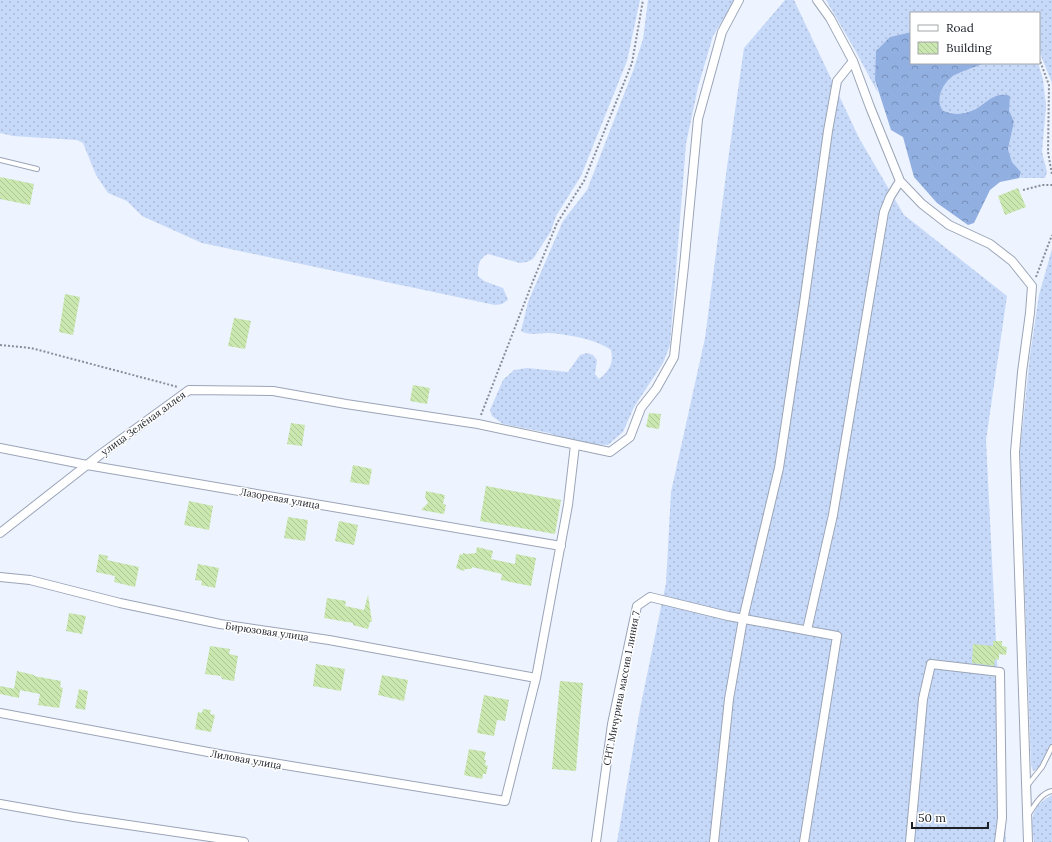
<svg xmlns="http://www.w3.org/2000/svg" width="1052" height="842" viewBox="0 0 1052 842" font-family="Lora,serif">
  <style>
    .grass { fill: url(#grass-dots) }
    .forest { fill: url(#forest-crowns) }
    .building { fill: url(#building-back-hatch) }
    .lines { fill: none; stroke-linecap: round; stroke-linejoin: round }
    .lane-casing { stroke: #9ba5b7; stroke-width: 6 }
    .street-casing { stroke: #9ba5b7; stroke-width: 10 }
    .path { stroke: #898e98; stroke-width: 2; stroke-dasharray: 2 2; stroke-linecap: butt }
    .lane { stroke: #fff; stroke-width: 4 }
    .street { stroke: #fff; stroke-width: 8 }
    .labels { text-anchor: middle; stroke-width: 3; stroke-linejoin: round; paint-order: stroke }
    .street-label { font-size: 10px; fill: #1c2027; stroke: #fff }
  </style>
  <defs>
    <pattern id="grass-dots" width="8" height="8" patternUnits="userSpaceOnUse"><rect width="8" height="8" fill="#c7d9f8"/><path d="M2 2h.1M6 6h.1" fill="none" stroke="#aabad5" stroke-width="1.8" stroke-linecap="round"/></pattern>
    <pattern id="forest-crowns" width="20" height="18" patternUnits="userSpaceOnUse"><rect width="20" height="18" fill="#92afe2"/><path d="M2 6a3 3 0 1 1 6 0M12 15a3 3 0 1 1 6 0" fill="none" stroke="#768eb7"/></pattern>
    <pattern id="building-back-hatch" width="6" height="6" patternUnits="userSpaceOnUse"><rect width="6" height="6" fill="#c9e7ae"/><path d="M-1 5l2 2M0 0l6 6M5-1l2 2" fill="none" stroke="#acc696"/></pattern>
  </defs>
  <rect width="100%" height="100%" fill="#edf3ff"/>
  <path class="grass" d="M0,0H640L627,61L581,176L556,216L551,231L540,248L533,259L527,262L520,263L488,254C478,259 478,266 478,276L484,281L503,288L508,300L502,304L495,305L202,243L142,216L127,201L108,193L96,175L83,143L77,140L13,136L0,133Z
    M648,0H735L713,36L698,87L686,144L670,345L663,363L634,407L623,432L608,445L581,444L549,433L503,424L492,416L490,410L503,380L514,370L527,368L568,372L580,355L587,353L593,355L597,360L595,374L599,379C609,371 614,364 611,350C596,339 566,334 548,333C538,333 530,336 521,331L528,302L563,221L587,190L633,71L643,39Z
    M785,0H794L859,138L904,215L1007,296L986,440L1006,842H617L640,709L666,583L671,492L705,338L727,167L744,48Z
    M826,0H1052V83L1039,51V13H911V32L890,37L875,80L878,93L855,50Z
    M985,63H1038L1043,79L1046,106L1042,152L1047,172L1045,178H1019L1021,172L1012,162L1008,149L1014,122L1009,110L990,99C971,112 966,117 943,111C935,100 942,84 953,76C962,71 975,67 985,63Z
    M1052,249V743L1039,768L1033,771L1031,765L1020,452L1030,355L1039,295Z
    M1052,795V842H1034C1030,820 1030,807 1052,795Z"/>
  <path class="forest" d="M911,32V63H985C975,67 962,71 953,76C942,84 935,100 943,111C953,114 961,115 971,111C985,106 993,90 1010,96L1009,110L1014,122L1008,149L1012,162L1021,172L1019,178L1000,182L990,190L974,223L968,225L937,203L914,177L903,137L891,130L875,80L876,51L890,37Z"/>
  <path class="building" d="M0,177L34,184L30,205L0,199Z
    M1018,188L1026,207L1005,215L998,196Z
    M65,294L80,297L73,335L59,332Z
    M234,318L251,321L245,349L228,346Z
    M413,385L430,388L427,404L410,401Z
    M649,413L661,414L659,429L646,427Z
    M291,423L305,425L302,446L287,444Z
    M353,465L372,469L369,485L350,482Z
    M486,486L561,500L555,534L480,521Z
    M426,491L445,495L443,504L446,505L444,514L421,510L428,503L425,497Z
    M189,501L213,506L209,530L184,525Z
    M288,517L308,520L305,541L284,538Z
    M339,521L358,525L354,545L335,541Z
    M477,547L493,551L491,559L515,564L516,554L536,558L531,586L501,580L502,574L472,567L471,569H465L464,571L456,568L460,554L462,555L463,553L467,554L476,553Z
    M99,554L108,556L107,560L139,567L135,587L114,582L115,576L96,572Z
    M198,564L219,568L215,588L201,585L202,581L195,580Z
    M368,595L372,622H370L368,629L353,625V623L324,618L327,598L346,601L345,606L364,610Z
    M69,613L86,616L82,634L66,631Z
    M993,641H1002V646L1007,647L1006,655L999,654V660L995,659L994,666L972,663L973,644L993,646Z
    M210,646L230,649L229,654L238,656L234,681L222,679L221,676L205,674Z
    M316,664L345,669L341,691L313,686Z
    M17,671L34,675V676L61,681L60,687L63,688L59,708L38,705L40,694L14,689Z
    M382,675L408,680L404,701L378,695Z
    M560,681L583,683L576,771L552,769Z
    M0,686L20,690L19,698L0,694Z
    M79,689L88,691L85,710L75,708Z
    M484,695L509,700L505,721L497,720L494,736L477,733Z
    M203,709L211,710L210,714L215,715L211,732L195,729L198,712L202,713Z
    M469,749L486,752L484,760H486L485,765L488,766L486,774H483L482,779L464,775Z"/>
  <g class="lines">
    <defs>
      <path id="lane" d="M0,160L37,169
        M1027,786L1042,767L1052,747
        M1029,814C1034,806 1041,793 1052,791"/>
      <path id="street" d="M817,0L830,18L853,61L870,107L900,181L922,204L949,225L990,244L1012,261L1032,286L1030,313L1022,372L1015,452L1028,842
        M0,448L87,465L561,546
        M0,533L101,454L189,390L273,391L346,404L478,424L610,452L630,437L641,408L656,389L674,357L684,266L698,119L722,32L739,0
        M0,577L30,580L120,603L220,624L329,640L536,678
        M807,630L833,515L884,212L890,197L900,181
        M0,713L224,755L505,801L536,678L568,505L575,445
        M0,804L74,817L244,842
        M596,842L612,724L637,606L650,597L728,616L837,636L804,842
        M714,842L729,699L743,619L779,468L804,303L828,131L837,81L853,61
        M910,842L923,699L931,664L1000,672L1002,818L999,842"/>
    </defs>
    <use href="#lane" class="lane-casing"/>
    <use href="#street" class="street-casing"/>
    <path class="path" d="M1039,58L1049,85L1048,152L1052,175
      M1023,190L1042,185H1052
      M1036,277L1052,235
      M0,345L31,348L178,387
      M481,415L533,281L557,223L584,181L632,63L643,0"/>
    <use href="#lane" class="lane"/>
    <use href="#street" class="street"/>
  </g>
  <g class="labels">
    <g class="street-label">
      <text transform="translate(143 423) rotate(-36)" y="4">улица Зелёная аллея</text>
      <text transform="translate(280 498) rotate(10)" y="4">Лазоревая улица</text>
      <text transform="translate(267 631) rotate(8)" y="4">Бирюзовая улица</text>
      <text transform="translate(621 688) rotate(-79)" y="4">СНТ Мичурина массив 1 линия 7</text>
      <text transform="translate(246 759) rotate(10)" y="4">Лиловая улица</text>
    </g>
  </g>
  <rect x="910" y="12" width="130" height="52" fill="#ffffff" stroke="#a4a6a9"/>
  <rect x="918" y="25" width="20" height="6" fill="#ffffff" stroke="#a4a6a9"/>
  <text x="946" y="32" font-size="12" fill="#1c2027">Road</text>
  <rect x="918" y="42" width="20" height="12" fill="url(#building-back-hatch)" stroke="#a4a6a9"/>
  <text x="946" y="52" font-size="12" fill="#1c2027">Building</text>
  <path d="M912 822v6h76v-6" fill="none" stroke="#1c2027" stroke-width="2"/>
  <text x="918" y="822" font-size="12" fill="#1c2027" stroke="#ffffff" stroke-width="3" paint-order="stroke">50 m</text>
</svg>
